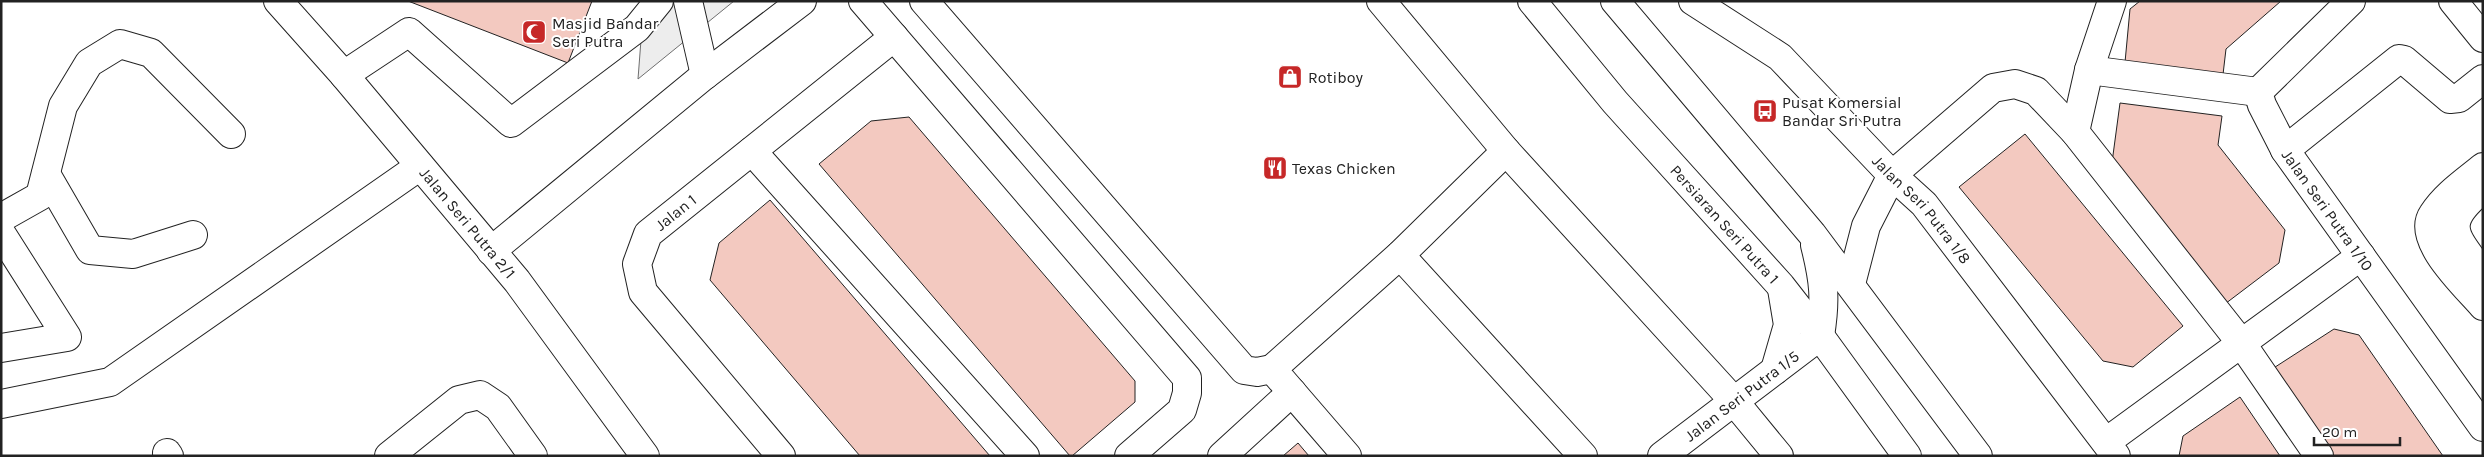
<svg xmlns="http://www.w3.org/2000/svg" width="2484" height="457" viewBox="0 0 2484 457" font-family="Karla,sans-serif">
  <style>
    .parking { fill: #ededed; stroke: #6f6f6f }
    .building { fill: #f3c9c0; stroke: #222 }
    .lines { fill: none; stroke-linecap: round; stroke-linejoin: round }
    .minor-casing { stroke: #222; stroke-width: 30 }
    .minor { stroke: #fff; stroke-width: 28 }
    .labels { text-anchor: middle; stroke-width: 4; stroke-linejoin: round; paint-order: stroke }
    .poi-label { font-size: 16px; fill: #222; stroke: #fff; text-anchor: start }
    .street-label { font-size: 16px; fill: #222; stroke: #fff }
  </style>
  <rect width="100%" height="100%" fill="#fff"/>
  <path class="parking" d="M644,1H734L638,79Z"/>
  <path class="building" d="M408,1H592L568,63Z
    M2140,1H2281L2226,49L2222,83L2124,73L2130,9Z
    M2120,103L2222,116L2218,145L2285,230L2279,263L2217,310L2111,170Z
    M909,117L1135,381V402L1072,456H1070L819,164L871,121Z
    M2025,134L2183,326L2133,367L2103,361L1959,187Z
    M770,200L990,456H860L710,280L719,243Z
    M2334,329L2359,335L2443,456H2325L2269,371Z
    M2240,397L2280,456H2179L2183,436Z
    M1298,443L1309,456H1283Z"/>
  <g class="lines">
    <defs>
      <g id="minor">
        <path id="s1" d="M278,1L344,75L517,281L645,456"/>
        <path d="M688,1L705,75"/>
        <path d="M863,1L1187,378V393L1182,410L1129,456"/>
        <path d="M924,1L1244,370L1257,372L1272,369"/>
        <path d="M1381,1L1506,151L1733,400L1779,456"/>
        <path id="s2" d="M1532,1L1615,102L1781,286L1820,336L1907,456"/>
        <path d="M1615,1L1812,234L1978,456"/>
        <path id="s3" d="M1693,1L1780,57L1892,175L1924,204L2116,456"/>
        <path id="s4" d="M2351,1L2258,92L2262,105L2285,150L2483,427"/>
        <path d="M2453,1L2483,38"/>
        <path d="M2089,70L2258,92"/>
        <path d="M344,75L409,32L511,123L637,28L659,1"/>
        <path d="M2075,132L2089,70L2112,1"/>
        <path d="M2285,150L2399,59L2404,60L2450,99L2459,98L2483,79"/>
        <path d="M752,151L1025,456"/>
        <path d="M2483,167C2466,181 2445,195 2433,214C2415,240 2467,287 2483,306"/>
        <path d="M46,174L90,250L133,254L193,235"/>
        <path d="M2483,189C2439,225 2455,235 2483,274"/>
        <path d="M1,218L40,196L63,106L89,63L120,44L151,53L231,134"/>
        <path d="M1,233L67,337L1,348"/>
        <path d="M1815,245C1824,281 1826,299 1820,336"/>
        <path d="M491,251L705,75L802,1"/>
        <path d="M1400,255L1583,456"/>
        <path d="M1851,284L1866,226L1892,175L1993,88L2015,84L2036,91L2075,132L2242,344L2319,456"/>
        <path d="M1775,370L1788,325L1782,289"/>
        <path d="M1,404L110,382L420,166"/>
        <path d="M2106,442L2361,256"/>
        <path d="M167,453L169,456"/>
        <path d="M389,456L459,400L480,395L498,407L533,456"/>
        <path id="s5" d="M781,456L643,292L637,264L648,234L894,37"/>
        <path d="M1222,456L1292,392"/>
        <path d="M1347,456L1272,369L1400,255L1506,151"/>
        <path id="s6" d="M1662,456L1820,336"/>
      </g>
    </defs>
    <use href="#minor" class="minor-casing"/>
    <use href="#minor" class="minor"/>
  </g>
  <defs>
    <symbol id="mosque-square" viewBox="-11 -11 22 22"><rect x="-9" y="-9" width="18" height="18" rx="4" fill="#c62828" stroke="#fff"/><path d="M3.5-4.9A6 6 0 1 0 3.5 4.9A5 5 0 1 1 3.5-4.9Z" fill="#fff"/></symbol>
    <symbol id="shop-square" viewBox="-11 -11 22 22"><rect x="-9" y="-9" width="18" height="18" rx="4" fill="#c62828" stroke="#fff"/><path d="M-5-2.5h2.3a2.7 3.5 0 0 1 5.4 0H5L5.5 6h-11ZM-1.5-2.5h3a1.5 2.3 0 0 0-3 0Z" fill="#fff"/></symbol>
    <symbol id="bus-square" viewBox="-11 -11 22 22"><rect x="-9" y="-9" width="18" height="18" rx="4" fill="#c62828" stroke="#fff"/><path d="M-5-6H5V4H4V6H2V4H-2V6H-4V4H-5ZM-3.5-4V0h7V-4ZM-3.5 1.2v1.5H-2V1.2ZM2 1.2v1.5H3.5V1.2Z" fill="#fff"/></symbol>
    <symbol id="restaurant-square" viewBox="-11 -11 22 22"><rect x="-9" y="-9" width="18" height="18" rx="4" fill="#c62828" stroke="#fff"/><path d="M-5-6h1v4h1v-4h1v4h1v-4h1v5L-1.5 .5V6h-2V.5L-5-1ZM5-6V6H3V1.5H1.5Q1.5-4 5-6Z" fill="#fff"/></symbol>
  </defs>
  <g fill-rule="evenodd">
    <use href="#mosque-square" x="520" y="18" width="28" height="28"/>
    <use href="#shop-square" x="1276" y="63" width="28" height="28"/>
    <use href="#bus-square" x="1751" y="97" width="28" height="28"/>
    <use href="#restaurant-square" x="1261" y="154" width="28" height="28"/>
  </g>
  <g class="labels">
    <g class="poi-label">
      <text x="552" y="29">Masjid Bandar<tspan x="552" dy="18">Seri Putra</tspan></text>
      <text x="1308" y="83">Rotiboy</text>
      <text x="1782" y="108">Pusat Komersial<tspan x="1782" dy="18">Bandar Sri Putra</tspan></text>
      <text x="1292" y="174">Texas Chicken</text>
    </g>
    <g class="street-label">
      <text dy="6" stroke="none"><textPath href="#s4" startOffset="268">Jalan Seri Putra 1/10</textPath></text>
      <text dy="6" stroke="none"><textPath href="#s3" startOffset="312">Jalan Seri Putra 1/8</textPath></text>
      <text dy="6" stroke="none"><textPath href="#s5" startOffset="310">Jalan 1</textPath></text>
      <text dy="6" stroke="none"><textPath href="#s1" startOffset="292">Jalan Seri Putra 2/1</textPath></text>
      <text dy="6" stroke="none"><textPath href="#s2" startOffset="295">Persiaran Seri Putra 1</textPath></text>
      <text dy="6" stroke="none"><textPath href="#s6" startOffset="100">Jalan Seri Putra 1/5</textPath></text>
    </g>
  </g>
  <rect width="2484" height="457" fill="none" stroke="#222222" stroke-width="5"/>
  <path d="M2314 437v8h86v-8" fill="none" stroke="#222222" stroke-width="2.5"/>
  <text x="2322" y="437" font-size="15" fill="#222222" stroke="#ffffff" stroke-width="4" paint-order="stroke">20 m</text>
</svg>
